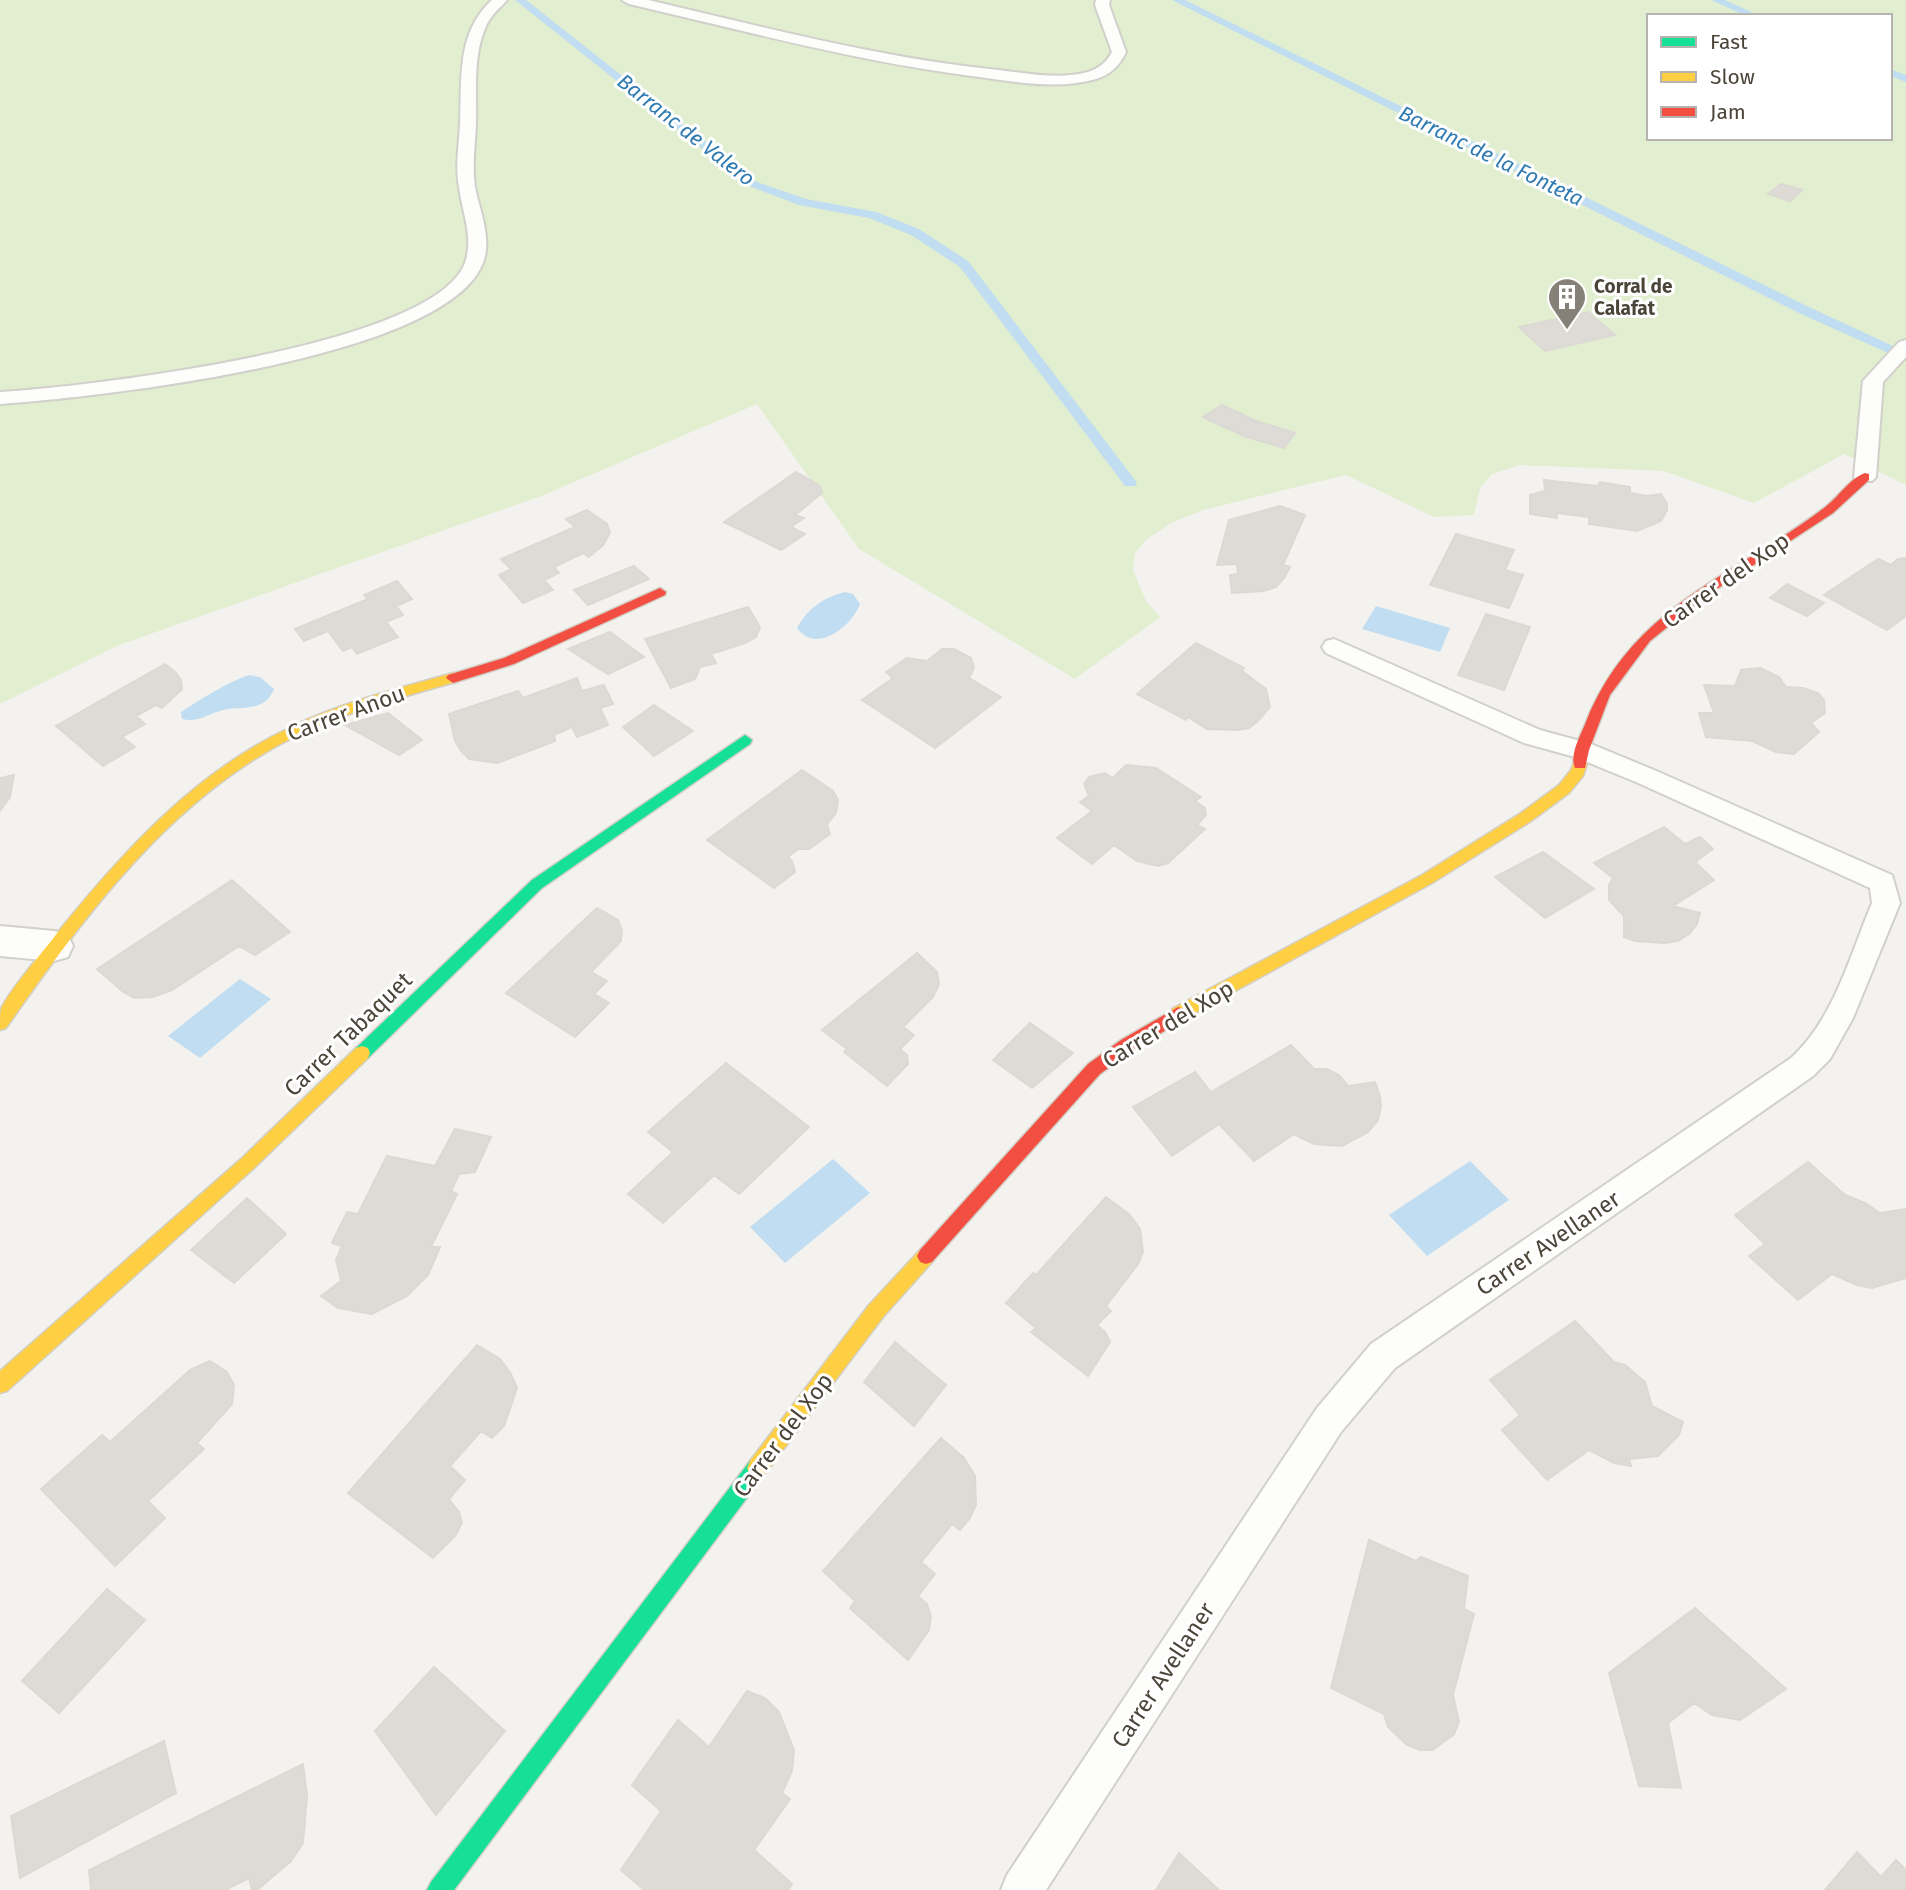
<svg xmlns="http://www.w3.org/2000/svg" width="1906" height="1890" viewBox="0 0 1906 1890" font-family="'Fira Sans',sans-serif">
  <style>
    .green { fill: #e1eecf; fill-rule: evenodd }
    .water { fill: #c0ddf1 }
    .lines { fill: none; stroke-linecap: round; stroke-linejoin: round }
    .stream { fill: #c0ddf1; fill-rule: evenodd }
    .building { fill: #dedbd6; stroke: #dcd9d4; stroke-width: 2 }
    .lane-casing { stroke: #d2d0cb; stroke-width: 4 }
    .street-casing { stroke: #d2d0cb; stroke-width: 4 }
    .fast-casing { stroke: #d3cfc5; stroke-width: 3 }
    .slow-casing { stroke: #d3cfc5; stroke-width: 3 }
    .jam-casing { stroke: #d3cfc5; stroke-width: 3 }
    .lane { fill: #fdfdfc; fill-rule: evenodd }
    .street { fill: #fdfdfc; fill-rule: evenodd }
    .fast { fill: #16e098; fill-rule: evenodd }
    .slow { fill: #ffcf43; fill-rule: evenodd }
    .jam { fill: #f24e42; fill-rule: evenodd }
    .labels { text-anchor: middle; stroke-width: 6; stroke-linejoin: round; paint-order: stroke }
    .far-poi-label { font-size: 19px; font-weight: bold; fill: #4b4439; stroke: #fff; text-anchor: start }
    .far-water-label { font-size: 21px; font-style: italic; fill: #2e7ab2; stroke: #fff }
    .street-label { font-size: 23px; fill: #4b4439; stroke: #fff }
  </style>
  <rect width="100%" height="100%" fill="#f4f2ee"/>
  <path class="green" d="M0,0H1906V485L1844,454L1754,503L1664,471L1520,465L1492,474L1480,488L1474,515L1434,517L1346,475L1203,510L1171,523L1147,539L1135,553L1133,570L1146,601L1160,617L1075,679L859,549L757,404L541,496L119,645L0,704ZM1649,16H1890V138H1649Z"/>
  <path class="water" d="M845,592L853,594L860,604C852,626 816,655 797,628C807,609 824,597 845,592Z
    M1376,606L1450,628L1440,652L1362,629Z
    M249,675L260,677L274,689C264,714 239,705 220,711C205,715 199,723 182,719L181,712C203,698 224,684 249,675Z
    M240,979L271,999L200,1058L168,1036Z
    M833,1159L870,1193L785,1263L750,1227Z
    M1470,1161L1509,1200L1427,1256L1389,1215Z"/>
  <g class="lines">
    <path class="stream" d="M515,0H526L757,182L806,199L876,212L919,229L968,261L1135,480L1137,483L1135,486H1125L960,267L911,235L869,218L799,205L749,186Z
      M1172,0H1185L1811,308L1906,352V361L1801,314Z
      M1711,0H1725L1760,16H1746Z
      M1890,69L1906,75V82L1890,76Z"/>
  </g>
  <path class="building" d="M1781,184L1802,190L1790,201L1768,194Z
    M1588,312L1615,335L1545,351L1519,327Z
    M1222,405L1256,421L1295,433L1284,448L1244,436L1203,417Z
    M796,472L820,486L822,493L795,515L804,518L791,527L805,534L781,550L724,522Z
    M1544,480L1598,486L1600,482L1630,487V493L1647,496L1661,494L1667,504V510L1661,521L1637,531L1589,524V517L1557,513V518L1530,514V495L1545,491Z
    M1280,506L1305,515L1283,565L1290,567L1285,577L1276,587L1264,591L1232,593L1230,575L1238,574L1237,564L1217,565L1229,520Z
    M587,510L607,524L610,533L603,545L589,557L583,553L554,567L559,573L544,580L553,590L523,603L499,575L511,569L501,559L575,527L566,519Z
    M1456,534L1514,550L1505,570L1523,575L1509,608L1430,585Z
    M1906,558V616L1887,630L1824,595L1878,559L1891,565L1898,559Z
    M634,566L649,579L588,605L574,590Z
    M397,581L412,599L396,606L403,615L386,622L398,637L357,654L352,647L343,651L328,631L304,641L295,629L368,599L364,595Z
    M1787,584L1824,603L1807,616L1770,598Z
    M748,607L760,627L756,637L745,643L711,654L716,663L700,667L695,679L671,688L645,639Z
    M1486,614L1530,627L1504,690L1458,675Z
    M610,632L644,657L608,674L568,649Z
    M1196,643L1244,668L1242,671L1266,689L1270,707L1258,721L1249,728L1237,730L1207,729L1188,717L1186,720L1137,694Z
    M942,649H954L971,658L974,668L969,678L1001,697L935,748L862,700L893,678L886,672L907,658L927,661Z
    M165,664L175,672L181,680L182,689L162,708L156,705L136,716L145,724L122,737L135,747L103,766L56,726Z
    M1760,668L1779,677L1786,687L1803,688L1818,693L1824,700L1825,713L1811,723L1819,732L1794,754L1776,752L1752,741L1706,737L1699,713H1714L1704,685L1735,686L1741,670Z
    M577,678L582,691L604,685L613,704L600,708L608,725L577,737L572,727L554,735L555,741L497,763L469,759L461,751L455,741L449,714L518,691L523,698Z
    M654,705L693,731L654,756L623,727Z
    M388,713L422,740L399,755L345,725Z
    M1126,765L1156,768L1201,797L1195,801L1205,808L1206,815L1197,825L1205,829L1168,863L1158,866L1137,861L1114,845L1092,864L1057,838L1092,811L1080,802L1089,796L1084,784L1089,777L1105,773L1113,778Z
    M802,770L833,791L838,800L836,813L827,824L830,834L809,849H798L788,857L792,861L795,872L774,888L707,840Z
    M14,775L10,797L0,811V778Z
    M1664,827L1685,844L1700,837L1713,849L1695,862L1714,880L1673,906L1700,913L1697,924L1690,933L1678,941L1664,943L1635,941L1624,937V916L1609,900V885L1613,878L1594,863Z
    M1543,852L1594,889L1545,918L1495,877Z
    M232,880L290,932L255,955L239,946L172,990L153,997L134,998L122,991L97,969Z
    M597,908L618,920L622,930L621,941L591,972L607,981L594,994L609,1003L575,1037L506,993Z
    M917,953L937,972L939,984L933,997L903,1027L914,1035L900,1049L907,1055L908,1064L887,1086L844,1052L847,1049L822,1030Z
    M1030,1023L1073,1053L1032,1088L993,1060Z
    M1291,1045L1314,1069H1327L1339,1075L1348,1086L1375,1082L1380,1096L1381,1107L1378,1120L1368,1132L1342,1146L1314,1144L1294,1134L1254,1161L1219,1124L1172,1156L1133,1107L1195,1072L1211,1092Z
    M726,1063L809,1127L739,1194L714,1175L663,1223L628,1194L673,1152L648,1132Z
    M455,1129L491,1137L475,1172L459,1174L451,1191L457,1194L431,1247H440L428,1275L407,1296L372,1314L338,1308L321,1296L341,1281L336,1260L342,1246L332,1243L347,1212L358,1214L387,1156L435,1166Z
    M1808,1162L1845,1195L1865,1203L1880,1213L1906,1209V1278L1872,1288L1857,1285L1832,1274L1798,1300L1749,1256L1765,1244L1735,1215Z
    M1106,1197L1129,1214L1140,1229L1143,1252L1138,1264L1106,1306L1111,1311L1097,1325L1105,1332L1110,1342L1088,1376L1031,1332L1036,1328L1006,1303L1033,1273L1036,1275Z
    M247,1198L286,1234L234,1283L191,1250Z
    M1575,1321L1614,1362L1625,1365L1645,1382L1652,1406L1683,1422L1679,1435L1658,1456L1629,1459L1631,1466L1614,1463L1589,1450L1547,1480L1502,1430L1520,1415L1490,1380Z
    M895,1342L946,1385L914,1426L864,1382Z
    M477,1345L500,1359L511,1374L517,1388L504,1426L492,1438L481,1431L450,1466L465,1480L449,1499L459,1512L462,1523L455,1536L433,1558L348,1493Z
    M210,1361L227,1372L234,1385L232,1404L197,1443L204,1449L148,1501L165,1518L115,1566L41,1489L102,1435L110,1442L190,1370Z
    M941,1438L964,1458L975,1476L976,1505L970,1518L960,1530L952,1524L921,1562L935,1574L918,1596L927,1604L931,1617L929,1630L908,1660L850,1608L855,1601L823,1571Z
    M1369,1540L1416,1561L1421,1557L1468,1576L1464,1609L1474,1614L1453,1695L1459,1722L1454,1734L1433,1750H1420L1407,1745L1388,1727L1384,1714L1331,1688Z
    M107,1589L145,1620L59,1713L22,1681Z
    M1695,1608L1786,1689L1740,1720L1712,1715L1694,1703L1668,1723L1681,1788L1639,1786L1609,1673Z
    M434,1667L505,1731L436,1815L375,1731Z
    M747,1691L765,1698L779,1712L794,1750L792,1771L782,1793L790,1799L754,1850L792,1884L788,1890H644L621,1870L661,1811L632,1785L678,1720L709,1747Z
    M164,1741L176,1793L20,1878L11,1816Z
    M303,1764L307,1796L303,1843L291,1861L257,1890H252L249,1878L225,1890H91L89,1870Z
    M1857,1852L1881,1877L1896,1860L1906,1870V1890H1825Z
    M1179,1853L1219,1890H1156Z"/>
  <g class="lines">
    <defs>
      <path id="lane" d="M492,0H507C500,8 492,14 487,24C472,55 477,91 476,124C475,145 472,166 475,187C479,208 488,228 486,250C476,358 89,398 0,404V392C83,387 441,347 466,260C473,235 462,211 459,187C455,166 459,145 460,124C462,79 456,33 492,0Z
        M622,0H648C764,27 879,58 998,70C1026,73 1060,80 1088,72C1098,69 1107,62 1112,52L1095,5L1096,0H1110L1109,5L1126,52C1120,65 1110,75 1096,79C1058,90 1017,82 979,77C860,62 745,31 629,4Z
        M1906,340V357L1883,382L1876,477L1872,481H1858L1854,477L1863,381L1899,342Z
        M1334,639L1540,730L1591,744L1654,770L1892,875L1900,903L1853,1018L1830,1059L1813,1076L1395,1368L1341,1432L1046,1890H1001L1007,1875L1317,1408L1371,1344L1791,1058C1834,1019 1850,955 1872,903L1870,888L1636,782L1575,757L1524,743L1326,653L1322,647L1326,641Z"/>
      <path id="street" d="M0,926L54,931L68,935L73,946L68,957L54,961L0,956Z"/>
      <path id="fast" d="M745,735L752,740L750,744L542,888L368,1058L362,1060L356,1058L354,1053L356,1048L532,880Z
        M757,1458L764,1461L767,1468L764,1475L454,1890H427L431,1882L750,1461Z"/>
      <path id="slow" d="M453,673L460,678L458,681C404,697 347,711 296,736C171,797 84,917 6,1028L0,1030C0,1023 0,1014 1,1009C10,989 44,951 58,932C122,853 193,774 287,729C339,703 397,689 453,673Z
        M1580,759L1587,764L1583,776L1569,793L1531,821L1432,883L1184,1019H1172L1170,1014L1172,1009L1422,875L1521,813L1559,785L1571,770L1575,760Z
        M362,1046L368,1048L370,1053L368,1058L253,1169L7,1391L0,1393V1371L241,1159L356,1048Z
        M926,1248L932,1250L935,1256L932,1262L883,1317L764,1475L757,1478L750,1475L747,1468L750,1461L869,1305L920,1250Z"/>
      <path id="jam" d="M1865,473L1869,474V480L1833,513L1706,596L1650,641L1610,695L1589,750L1585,768H1575C1569,754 1581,735 1586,722C1632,606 1733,577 1824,508C1838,498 1849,479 1865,473Z
        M660,588L666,592L665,595L514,664L453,683L446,678L448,675L504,658Z
        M1178,1007L1184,1009L1186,1014L1184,1019L1133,1050L1100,1074L932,1262L926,1264L920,1262L917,1256L920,1250L1088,1064L1121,1040Z"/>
    </defs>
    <use href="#lane" class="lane-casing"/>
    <use href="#street" class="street-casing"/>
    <use href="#fast" class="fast-casing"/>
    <use href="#slow" class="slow-casing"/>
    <use href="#jam" class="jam-casing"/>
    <use href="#lane" class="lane"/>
    <use href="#street" class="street"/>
    <use href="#fast" class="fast"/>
    <use href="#slow" class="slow"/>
    <use href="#jam" class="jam"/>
  </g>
  <defs>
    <symbol id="building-pin" viewBox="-11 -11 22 30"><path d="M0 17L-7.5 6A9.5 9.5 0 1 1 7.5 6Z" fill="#868178" stroke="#fff"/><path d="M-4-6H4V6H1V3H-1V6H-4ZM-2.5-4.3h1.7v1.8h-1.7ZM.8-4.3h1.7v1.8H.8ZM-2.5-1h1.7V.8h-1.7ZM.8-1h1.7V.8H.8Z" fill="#fff"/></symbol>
  </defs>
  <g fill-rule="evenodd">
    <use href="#building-pin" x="1545" y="275" width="44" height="60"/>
  </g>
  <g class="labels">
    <g class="far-poi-label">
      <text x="1594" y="293">Corral de<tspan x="1594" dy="22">Calafat</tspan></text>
    </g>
    <g class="far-water-label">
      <text transform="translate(686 130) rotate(38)" y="7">Barranc de Valero</text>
      <text transform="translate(1491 156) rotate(26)" y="7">Barranc de la Fonteta</text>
    </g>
    <g class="street-label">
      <text transform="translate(1726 580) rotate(-35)" y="8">Carrer del Xop</text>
      <text transform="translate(346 713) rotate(-20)" y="8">Carrer Anou</text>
      <text transform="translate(1168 1024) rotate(-31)" y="8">Carrer del Xop</text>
      <text transform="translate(348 1034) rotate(-44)" y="8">Carrer Tabaquet</text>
      <text transform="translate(1548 1243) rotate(-34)" y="8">Carrer Avellaner</text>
      <text transform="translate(783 1435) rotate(-53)" y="8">Carrer del Xop</text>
      <text transform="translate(1163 1675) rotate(-57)" y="8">Carrer Avellaner</text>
    </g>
  </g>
  <rect x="1647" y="14" width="245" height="126" fill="#ffffff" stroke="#b7b4b0" stroke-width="2"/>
  <rect x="1661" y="37" width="35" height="10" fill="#16e098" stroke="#b7b4b0" stroke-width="2"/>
  <text x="1710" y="49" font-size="21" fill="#4b4439">Fast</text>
  <rect x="1661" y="72" width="35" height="10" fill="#ffcf43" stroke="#b7b4b0" stroke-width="2"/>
  <text x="1710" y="84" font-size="21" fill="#4b4439">Slow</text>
  <rect x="1661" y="107" width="35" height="10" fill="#f24e42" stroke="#b7b4b0" stroke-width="2"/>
  <text x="1710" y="119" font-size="21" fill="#4b4439">Jam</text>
</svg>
